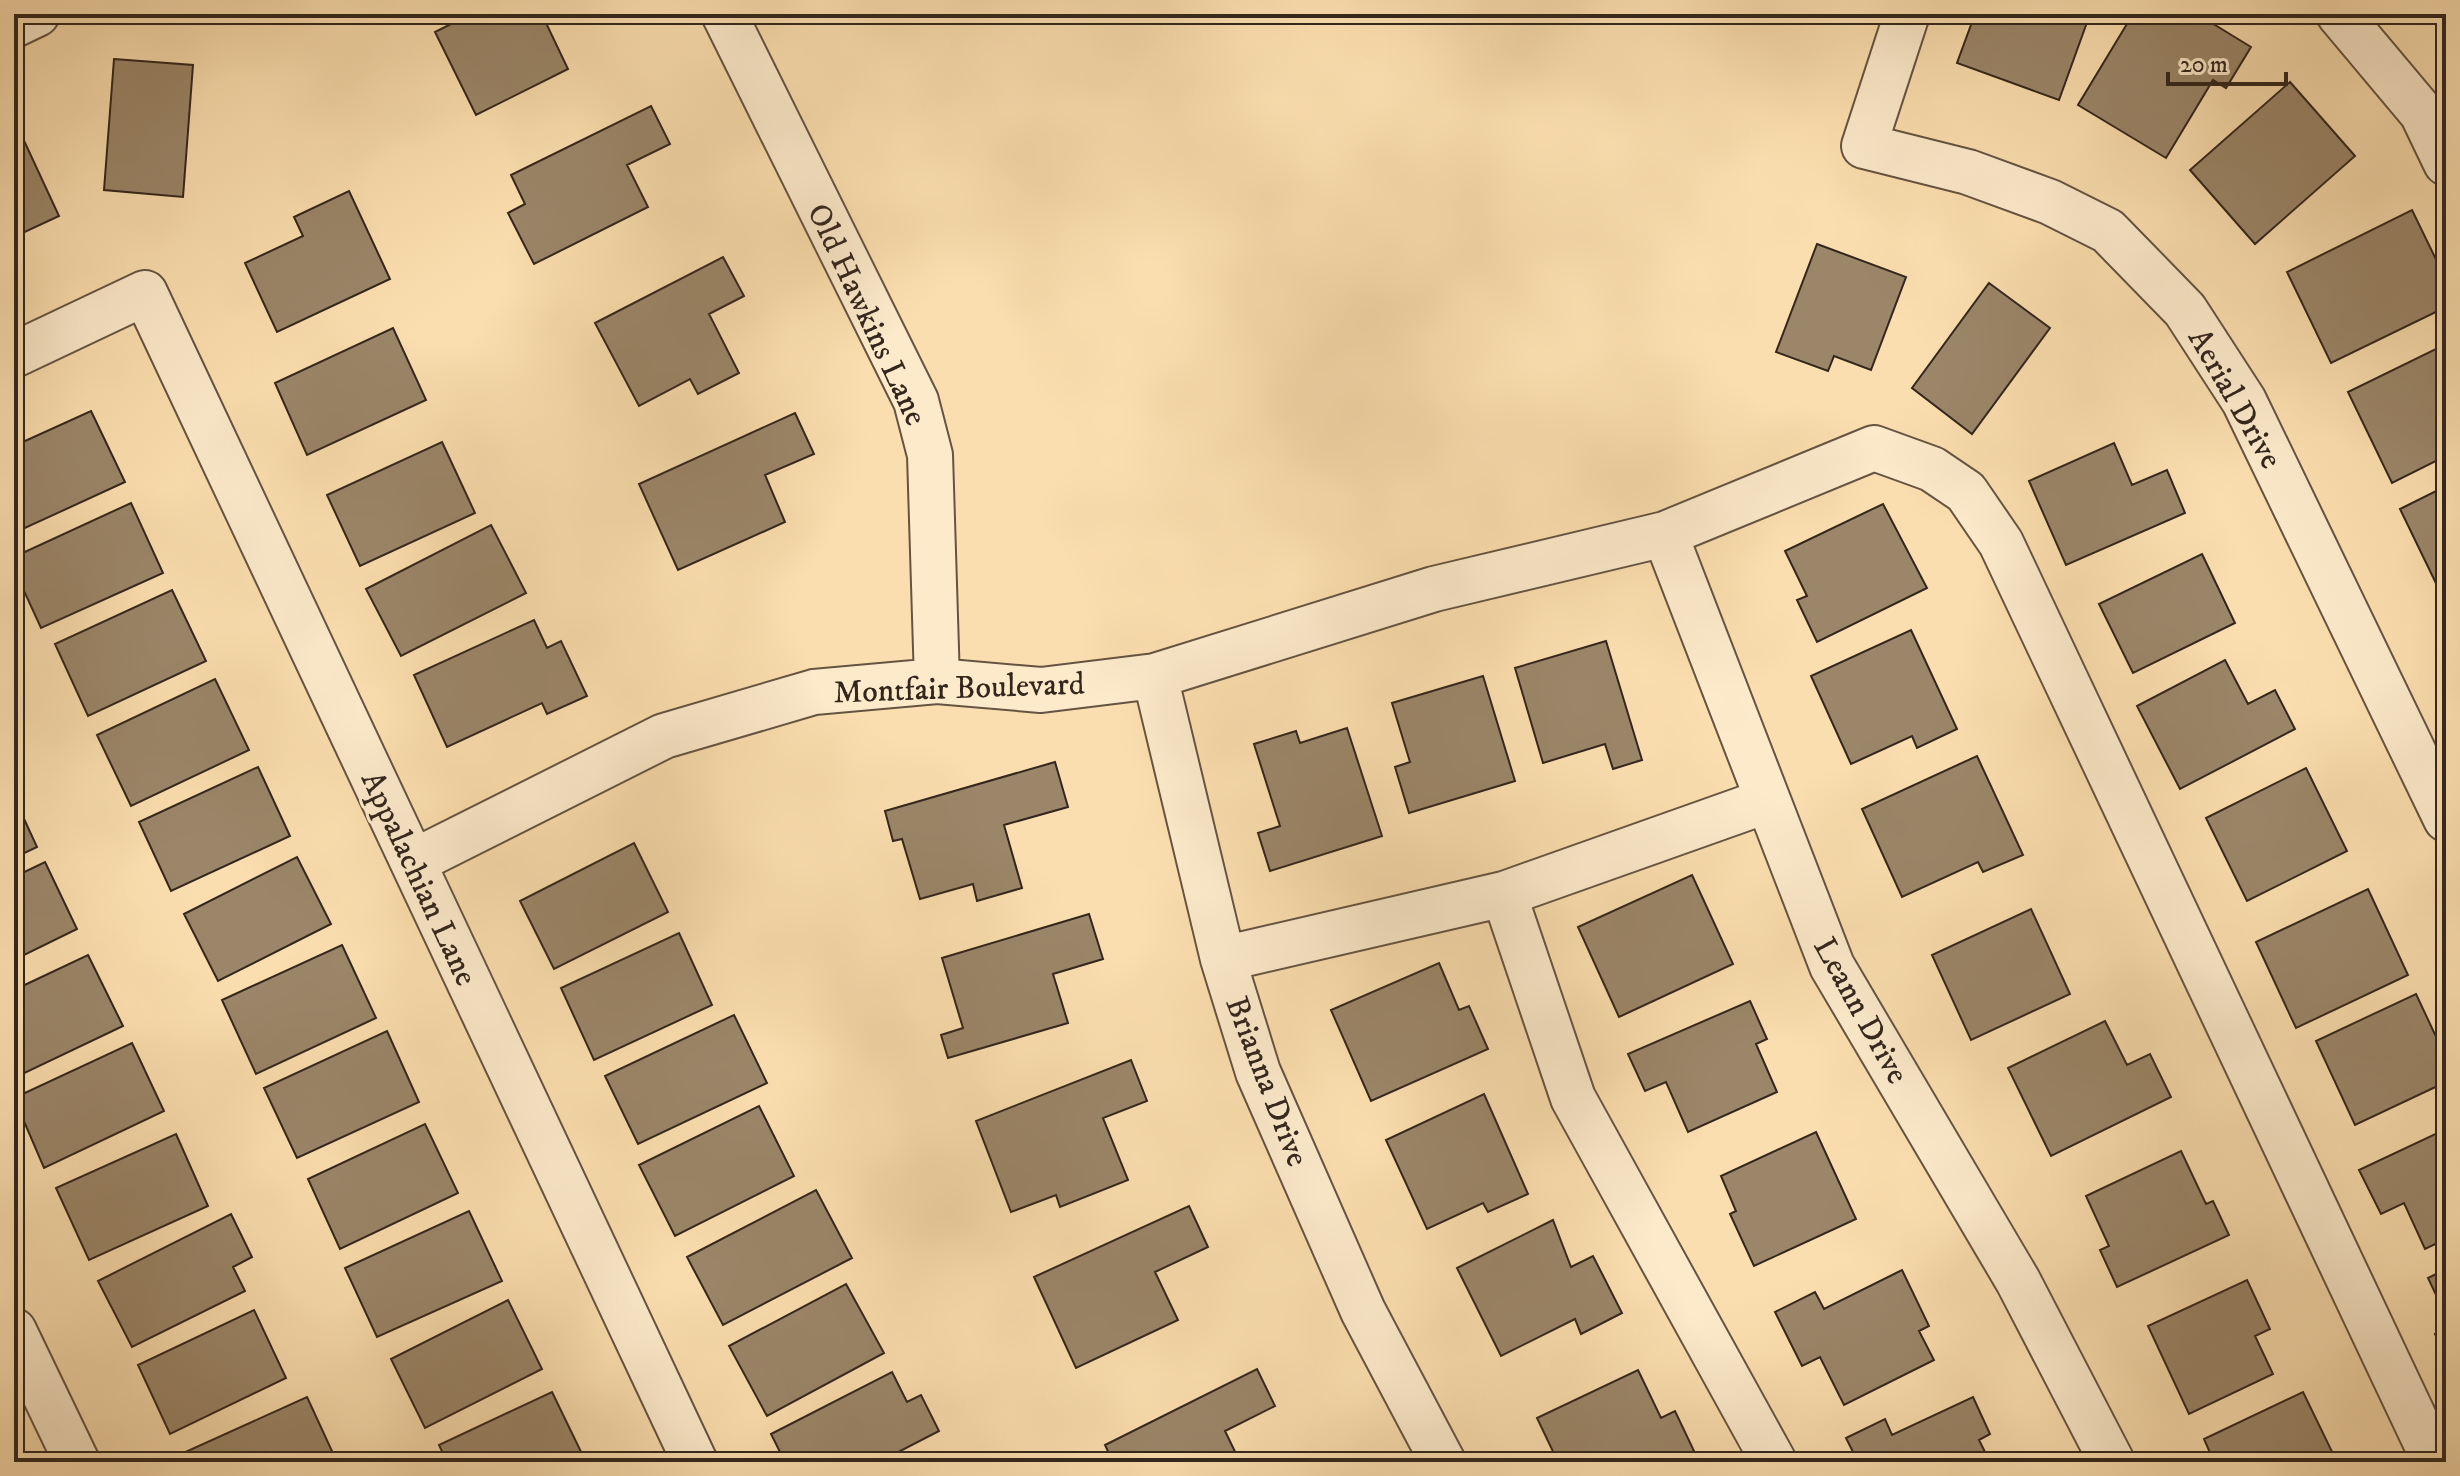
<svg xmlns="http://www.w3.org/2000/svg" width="2460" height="1476" viewBox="0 0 2460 1476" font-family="'IM FELL DW Pica',serif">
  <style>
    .building { fill: #9b8669; stroke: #33261d; stroke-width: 2 }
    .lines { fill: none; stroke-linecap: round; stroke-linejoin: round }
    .minor-casing { stroke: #655442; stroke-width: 48 }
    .minor { stroke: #fceacb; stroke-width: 44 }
    .labels { text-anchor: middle; stroke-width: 6; stroke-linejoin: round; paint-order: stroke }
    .street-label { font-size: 32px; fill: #33261d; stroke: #fceacb }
  </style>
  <rect width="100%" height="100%" fill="#fbdeaf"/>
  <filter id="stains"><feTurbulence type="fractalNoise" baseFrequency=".0025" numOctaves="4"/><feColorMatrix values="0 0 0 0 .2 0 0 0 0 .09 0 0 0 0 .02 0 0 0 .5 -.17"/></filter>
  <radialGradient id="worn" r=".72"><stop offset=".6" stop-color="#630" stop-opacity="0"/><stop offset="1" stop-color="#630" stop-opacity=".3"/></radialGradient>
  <path class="building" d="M471,14H564L546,23L568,69L476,115L435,32Z
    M1975,14H2090L2059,100L1957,63Z
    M2133,14H2197L2251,47L2226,88L2213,80L2166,158L2078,105Z
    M114,59L193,65L183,197L104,190Z
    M2290,82L2355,156L2255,244L2190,170Z
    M651,106L670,144L627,165L648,207L534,264L508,213L525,204L511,175Z
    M14,119L59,216L14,237Z
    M349,191L390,279L277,332L245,263L303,236L294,217Z
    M2412,210L2446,280V307L2331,363L2287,272Z
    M1817,244L1906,277L1871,370L1834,356L1828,371L1776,352Z
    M723,257L744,296L709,314L739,373L698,394L690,379L639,406L595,323Z
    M1989,283L2050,328L1972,434L1912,388Z
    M393,328L426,400L307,455L275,383Z
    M2446,344V456L2392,483L2348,392Z
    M91,411L125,482L14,533V446Z
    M795,413L814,454L765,475L785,522L678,570L639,484Z
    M442,442L475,513L360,566L327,495Z
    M2114,443L2132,485L2167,470L2185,513L2066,565L2029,481Z
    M2446,486V604L2400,509Z
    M131,503L163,573L41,628L14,569V557Z
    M1883,504L1927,588L1817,642L1797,600L1807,596L1785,551Z
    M491,525L526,593L401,656L366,589Z
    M2202,554L2235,623L2133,673L2099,604Z
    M172,590L206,661L88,716L55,644Z
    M534,620L547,648L561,641L587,696L547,714L542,703L447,747L414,675Z
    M1911,630L1957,729L1917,748L1912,736L1851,764L1811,676Z
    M1606,641L1642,760L1613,769L1605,744L1543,763L1515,668Z
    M2225,660L2248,704L2275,690L2295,729L2180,789L2137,706Z
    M1483,676L1515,781L1409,813L1395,767L1410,762L1392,703Z
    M215,679L249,750L131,806L97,735Z
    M1347,728L1382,836L1270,871L1258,833L1280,826L1254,744L1296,731L1300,743Z
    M1977,756L2023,855L1983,872L1978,862L1902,897L1862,809Z
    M1055,762L1068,807L1004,825L1022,888L977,901L973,884L920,899L902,839L893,841L885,811Z
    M258,767L290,836L171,891L139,822Z
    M2306,768L2347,851L2247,901L2206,818Z
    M14,797L37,847L14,858Z
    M634,843L668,912L554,969L520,901Z
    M297,857L331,924L218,981L184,914Z
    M45,862L77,929L14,960V877Z
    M1692,875L1733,964L1619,1017L1578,927Z
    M2368,889L2408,975L2296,1028L2256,942Z
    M2031,909L2070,994L1971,1040L1932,955Z
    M1089,914L1103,959L1053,974L1068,1023L948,1058L941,1035L963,1028L942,958Z
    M679,933L712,1005L594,1060L561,988Z
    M342,945L376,1018L256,1074L222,1000Z
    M88,955L123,1026L14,1078V990Z
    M1439,963L1459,1010L1469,1006L1488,1049L1371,1101L1331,1010Z
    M2416,994L2446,1058V1082L2355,1125L2316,1041Z
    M1750,1001L1767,1039L1756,1044L1777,1092L1688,1132L1666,1082L1645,1091L1628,1054Z
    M734,1015L767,1083L638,1144L605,1076Z
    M2105,1021L2127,1065L2150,1054L2171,1097L2051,1156L2008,1068Z
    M387,1031L419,1102L297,1158L264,1088Z
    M132,1043L164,1111L44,1168L14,1098Z
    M1131,1060L1147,1101L1103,1118L1128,1180L1060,1207L1056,1195L1011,1212L976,1121Z
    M1484,1094L1528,1194L1488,1212L1483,1203L1427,1229L1386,1140Z
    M759,1106L794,1176L675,1236L639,1165Z
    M425,1124L458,1193L340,1249L308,1179Z
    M2446,1129V1239L2425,1249L2404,1203L2381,1214L2359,1170Z
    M1816,1132L1856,1219L1754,1266L1730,1214L1736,1211L1721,1176Z
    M176,1134L208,1206L89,1260L56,1188Z
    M2181,1151L2206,1204L2213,1201L2229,1235L2117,1287L2100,1250L2109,1246L2086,1196Z
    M816,1190L852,1258L723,1325L687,1257Z
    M1189,1206L1208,1247L1155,1272L1178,1320L1076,1368L1034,1277Z
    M469,1211L502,1281L377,1337L345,1268Z
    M231,1214L252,1257L233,1267L245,1291L132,1347L98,1281Z
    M1553,1220L1571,1267L1593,1256L1622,1313L1581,1334L1575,1319L1501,1356L1457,1268Z
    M2446,1269V1316L2428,1278Z
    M1902,1270L1929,1326L1919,1331L1934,1360L1844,1405L1820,1357L1802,1366L1775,1312L1815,1292L1824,1309Z
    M2247,1280L2270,1329L2255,1336L2273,1374L2189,1414L2148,1326Z
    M846,1284L884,1353L767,1416L729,1346Z
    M508,1300L542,1369L425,1428L391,1359Z
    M254,1310L286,1378L170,1434L138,1365Z
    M2446,1329V1358L2435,1334Z
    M1257,1369L1275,1406L1225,1431L1240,1462H1113L1105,1445Z
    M1638,1370L1661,1418L1675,1411L1694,1451L1670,1462H1558L1537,1418Z
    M892,1372L907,1402L921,1395L939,1431L879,1462H785L771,1434Z
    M552,1392L584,1458L574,1462H447L439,1445Z
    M2303,1392L2337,1462H2214L2204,1439Z
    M307,1397L337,1462H185L181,1454Z
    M1973,1397L1990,1434L1979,1440L1990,1462H1858L1846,1438L1885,1419L1892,1435Z"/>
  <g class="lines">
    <defs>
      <path id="minor" d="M724,14L916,401L930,455L937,681
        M1907,14L1864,146L1968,172L2050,202L2108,231L2185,310L2244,401L2446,819
        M2339,14L2422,113L2446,163
        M14,25L37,14
        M14,355L145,293L695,1462
        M1665,534L1832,966L2018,1281L2112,1462
        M1155,676L1223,959L1258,1072L1363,1311L1443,1462
        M413,862L664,736L814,692L937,681L1041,690L1155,676L1434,589L1665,534L1874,448L1932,469L1966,492L2001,543L2435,1462
        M1504,894L1766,801
        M1223,959L1504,894L1573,1098L1774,1462
        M14,1331L77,1462"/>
    </defs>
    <use href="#minor" class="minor-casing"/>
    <use href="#minor" class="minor"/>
  </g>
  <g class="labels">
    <g class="street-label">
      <text transform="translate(868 314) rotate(65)" y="11">Old Hawkins Lane</text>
      <text transform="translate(2236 398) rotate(60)" y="11">Aerial Drive</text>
      <text transform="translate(959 687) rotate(-2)" y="11">Montfair Boulevard</text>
      <text transform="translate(420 878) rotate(65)" y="11">Appalachian Lane</text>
      <text transform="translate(1862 1010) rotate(61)" y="11">Leann Drive</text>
      <text transform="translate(1268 1081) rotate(69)" y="11">Brianna Drive</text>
    </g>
  </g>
  <rect width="2460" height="1476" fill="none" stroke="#fbdeaf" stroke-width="48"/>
  <rect x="16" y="16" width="2428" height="1444" fill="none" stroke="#33261d" stroke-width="4"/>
  <rect x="24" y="24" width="2412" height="1428" fill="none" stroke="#33261d" stroke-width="2"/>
  <path d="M2168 72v12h118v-12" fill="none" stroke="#33261d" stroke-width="4"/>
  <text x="2180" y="72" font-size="24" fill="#33261d" stroke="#fceacb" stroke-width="6" paint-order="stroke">20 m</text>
  <rect width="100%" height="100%" filter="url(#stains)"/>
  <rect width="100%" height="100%" fill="url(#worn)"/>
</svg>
